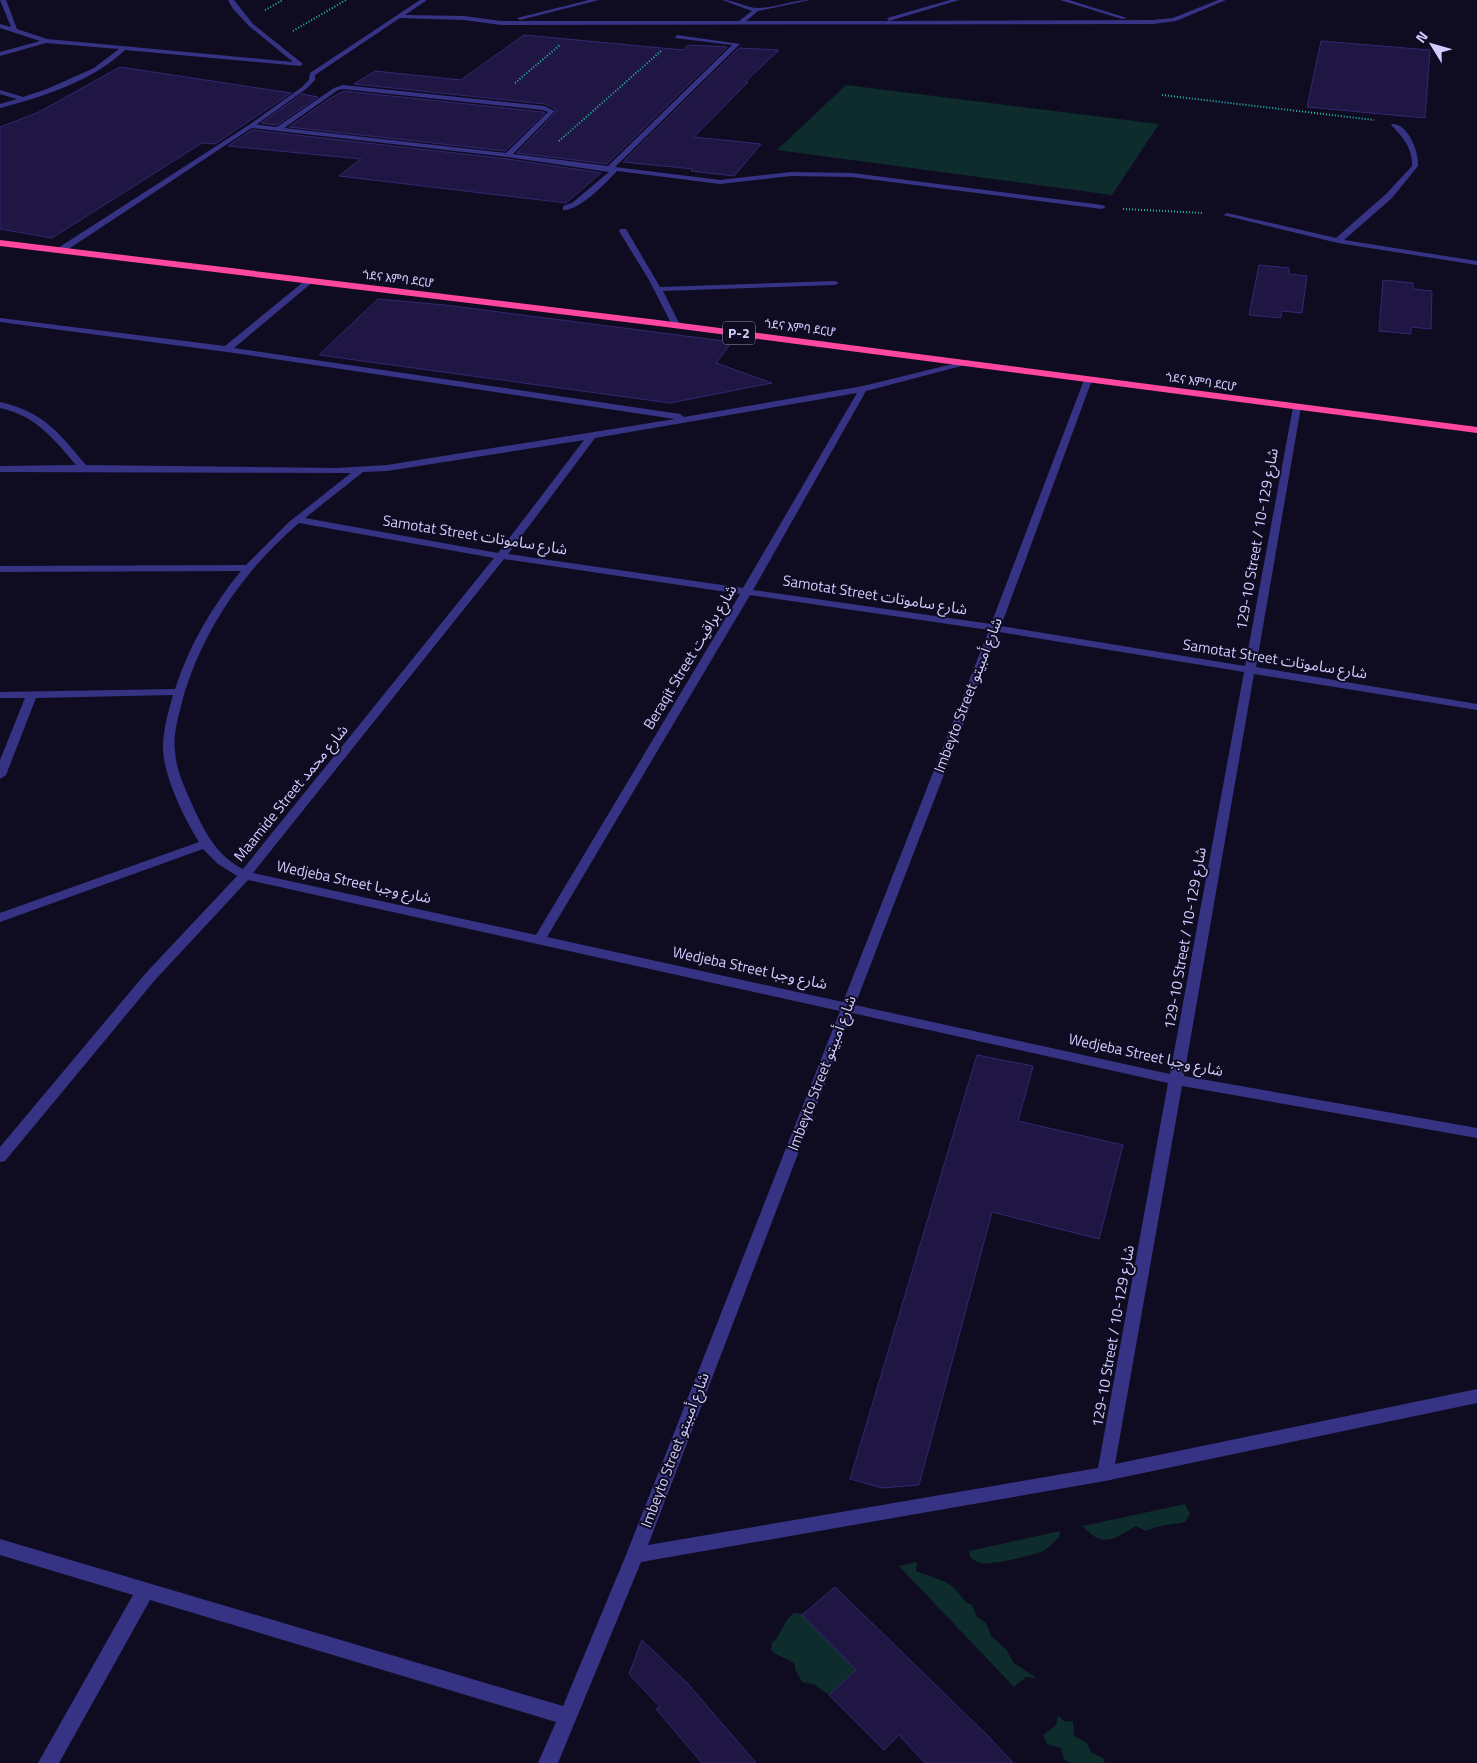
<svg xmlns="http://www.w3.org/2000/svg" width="1477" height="1763" viewBox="0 0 1477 1763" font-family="'Titillium Web','Noto Sans Arabic','Noto Sans Ethiopic',sans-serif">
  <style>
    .green { fill: #0e2c2b }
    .building { fill: #1f1644; stroke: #352771 }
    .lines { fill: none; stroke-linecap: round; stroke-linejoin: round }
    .path { stroke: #25bab0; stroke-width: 2; stroke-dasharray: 1 2; stroke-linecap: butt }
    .lane { fill: #363384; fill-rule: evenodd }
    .street { fill: #363384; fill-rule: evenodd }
    .highway { fill: #ff47a0; fill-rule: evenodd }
    .labels { text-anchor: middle; stroke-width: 4; stroke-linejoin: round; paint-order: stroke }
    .far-street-label { font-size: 12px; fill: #d2ccff; stroke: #0f0c22 }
    .shield { fill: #0f0c22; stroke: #9892bd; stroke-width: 1 }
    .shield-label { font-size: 14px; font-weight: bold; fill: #d2ccff }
    .street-label { font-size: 15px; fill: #d2ccff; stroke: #0f0c22 }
  </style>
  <rect width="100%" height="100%" fill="#0f0c22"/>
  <path class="green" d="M846,85L1159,124L1112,195L777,150Z
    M1185,1504L1190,1514L1185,1522C1172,1525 1158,1525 1146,1531L1136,1526C1115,1538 1103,1550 1083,1526Z
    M1060,1531L1059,1538C1053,1541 1050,1547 1045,1550C1036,1555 989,1566 980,1563C977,1562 973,1559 970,1557L969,1551Z
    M917,1562L916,1571C927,1576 940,1578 950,1585C960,1591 961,1601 972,1605L977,1617L986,1623L992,1637L1006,1649L1014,1663L1037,1678L1026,1677L1014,1687L899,1566Z
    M794,1613L811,1615L866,1661L843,1693L829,1695L813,1684L802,1682L795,1669V1664C787,1657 778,1658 771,1650L772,1643C782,1634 783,1621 794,1613Z
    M1058,1716L1066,1722L1073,1721L1074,1736L1087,1743L1091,1752L1103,1758L1105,1763H1070L1064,1759L1061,1748L1047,1744L1043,1735L1056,1725Z"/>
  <path class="building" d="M524,35L683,50L689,45L727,47L607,164L517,153L556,112V109L545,104L354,84L375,71L461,80Z
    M1321,41L1430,50L1425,118L1307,107Z
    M739,48L779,50L745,82H748L694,137L761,144L734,176L691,171L693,169L623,162Z
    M120,67L291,93L215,144L202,143L52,238L0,229V127L39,112Z
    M344,91L543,112L545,113L505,151L289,127L329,99Z
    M302,94L318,97L277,125L261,123Z
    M252,130L508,159L601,173L566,203L339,176L361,159L228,146Z
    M1259,265L1289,268V274L1307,276L1302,313L1282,311L1281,318L1249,315Z
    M1383,280L1413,283V289L1432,291L1431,329L1411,327V334L1379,331Z
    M378,299L445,305L732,342L716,363L772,383L670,403L319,355Z
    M977,1055L1033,1066L1018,1121L1123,1145L1099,1239L992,1212L919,1485L882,1488L850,1479Z
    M835,1587L989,1737L1013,1763H925L899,1735L884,1750L829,1695L856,1670L802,1615Z
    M642,1640L688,1684L756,1763H702L656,1709L660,1707L629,1674Z"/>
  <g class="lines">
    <path class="path" d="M265,10L283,0
      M293,31L346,0
      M515,83L560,45
      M1162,95L1374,120
      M559,141L661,51
      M1123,209L1204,213"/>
    <path class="lane" d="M677,35L740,44L615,167L720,180L791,172L852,173L1102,205L1106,207L1102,209L852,177L791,176L720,184L617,171C606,183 579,211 563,210V206L572,203L609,172L508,157L251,128L248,126L251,124L277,127L334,88L343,85L544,106L555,111L513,154L608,166L732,45L675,38ZM343,89L543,110L548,112L506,153L284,128L338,90Z"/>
    <path class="street" d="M0,0H6L17,29L47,39L293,62L249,26L233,9L228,0H234L253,24L303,64L300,66L125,50C91,82 44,96 0,108V104L17,99L0,94V90L23,97L47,89L94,68L119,49L46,43L0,56V52L40,41L0,28V24L11,27Z
      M420,0H427L405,15L464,16L501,21H739L752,11L722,0C735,0 746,8 758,8C775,8 792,0 810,0L758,11L746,21H889L887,18L950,0H959L889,21L1153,20L1173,18L1218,0H1226L1176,21L1153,24L501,25L464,20L400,18L315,75V80L306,89L253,127L64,252H58V248L249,125L302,87L309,80L310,73Z
      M589,0H599L520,20L517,18Z
      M1060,0H1069L1127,18L1122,19Z
      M1392,124C1408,123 1419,152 1418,166L1392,198L1344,240L1477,261V265L1338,243L1223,215L1227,213L1336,238L1386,194L1412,166C1413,148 1402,136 1391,125Z
      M620,229H626L660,287L835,281L839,283L835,285L663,291L680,325L676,327L672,325L649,280L619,231Z
      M307,279L314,281L234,348L680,414L684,417L863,386L969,360V364L866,391L753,590L991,624L1084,380L1091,378L1092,380L1001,626L1245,666L1293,407L1300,405L1301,407L1256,667L1477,704V710L1254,674L1184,1076L1477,1128V1138L1182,1086L1115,1464L1477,1389V1403L1105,1481L641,1562L558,1763H538L556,1722L150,1600L59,1763H38L133,1595L0,1555V1539L563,1706L626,1555L840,1011L248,880L155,980L5,1161L0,1162V1147L145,974L237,876L218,864L203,849L0,922V913L199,842C184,818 164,777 163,749C163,730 168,713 173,695L36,698L6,775L0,779V760L25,698H0V692L175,689C189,646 212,606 241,571L0,572V566L246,565L289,522L351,473L0,472V466L76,465C54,439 35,415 0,408V402C44,412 58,432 86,465L337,468L387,465L675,419L227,352L0,322V318L225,346ZM857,393L743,588L508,554L595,438ZM584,440L498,553L305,518L363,472L387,471ZM299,523L494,558L243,869C217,856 206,834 194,809C186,790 176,771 175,751C173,735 178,718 182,702C201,632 244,570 299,523ZM504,559L740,594L536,935L253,873ZM750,595L989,630L843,1002L547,937ZM999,632L1244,672L1170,1074L855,1005ZM852,1013L1168,1083L1098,1468L648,1545Z"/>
    <path class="highway" d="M0,240L658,320L1477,427V433L658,326L0,246Z"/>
  </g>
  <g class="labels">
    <g class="far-street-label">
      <text transform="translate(398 279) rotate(7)" y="4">ጎደና እምባ ደርሆ</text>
      <text transform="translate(800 328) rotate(7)" y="4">ጎደና እምባ ደርሆ</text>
      <text transform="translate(1201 382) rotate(8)" y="4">ጎደና እምባ ደርሆ</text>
    </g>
    <rect class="shield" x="723" y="321.5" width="32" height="23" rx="4"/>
    <g class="shield-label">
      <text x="739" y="338">P-2</text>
    </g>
    <g class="street-label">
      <text transform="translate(475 535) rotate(9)" y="5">Samotat Street شارع ساموتات</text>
      <text transform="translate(1257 539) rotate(-80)" y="5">129-10 Street / شارع 129-10</text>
      <text transform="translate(875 595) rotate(9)" y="5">Samotat Street شارع ساموتات</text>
      <text transform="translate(690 657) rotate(-59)" y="5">Beraqit Street شارع براقيت</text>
      <text transform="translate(1275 659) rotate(9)" y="5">Samotat Street شارع ساموتات</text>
      <text transform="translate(968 695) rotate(-69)" y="5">Imbeyto Street شارع أمبيتو</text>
      <text transform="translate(291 793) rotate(-51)" y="5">Maamide Street شارع محمد</text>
      <text transform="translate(354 882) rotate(12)" y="5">Wedjeba Street شارع وجبا</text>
      <text transform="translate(1185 938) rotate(-80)" y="5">129-10 Street / شارع 129-10</text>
      <text transform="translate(750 968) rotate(12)" y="5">Wedjeba Street شارع وجبا</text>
      <text transform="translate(1146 1055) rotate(12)" y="5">Wedjeba Street شارع وجبا</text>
      <text transform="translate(822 1073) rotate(-69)" y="5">Imbeyto Street شارع أمبيتو</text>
      <text transform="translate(1113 1336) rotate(-80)" y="5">129-10 Street / شارع 129-10</text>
      <text transform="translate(675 1450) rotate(-69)" y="5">Imbeyto Street شارع أمبيتو</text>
    </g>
  </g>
  <g transform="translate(1432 45) rotate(307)" stroke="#0f0c22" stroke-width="4" paint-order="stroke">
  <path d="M0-4L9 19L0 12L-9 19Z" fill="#d2ccff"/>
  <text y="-8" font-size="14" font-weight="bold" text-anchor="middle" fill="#d2ccff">N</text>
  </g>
</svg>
